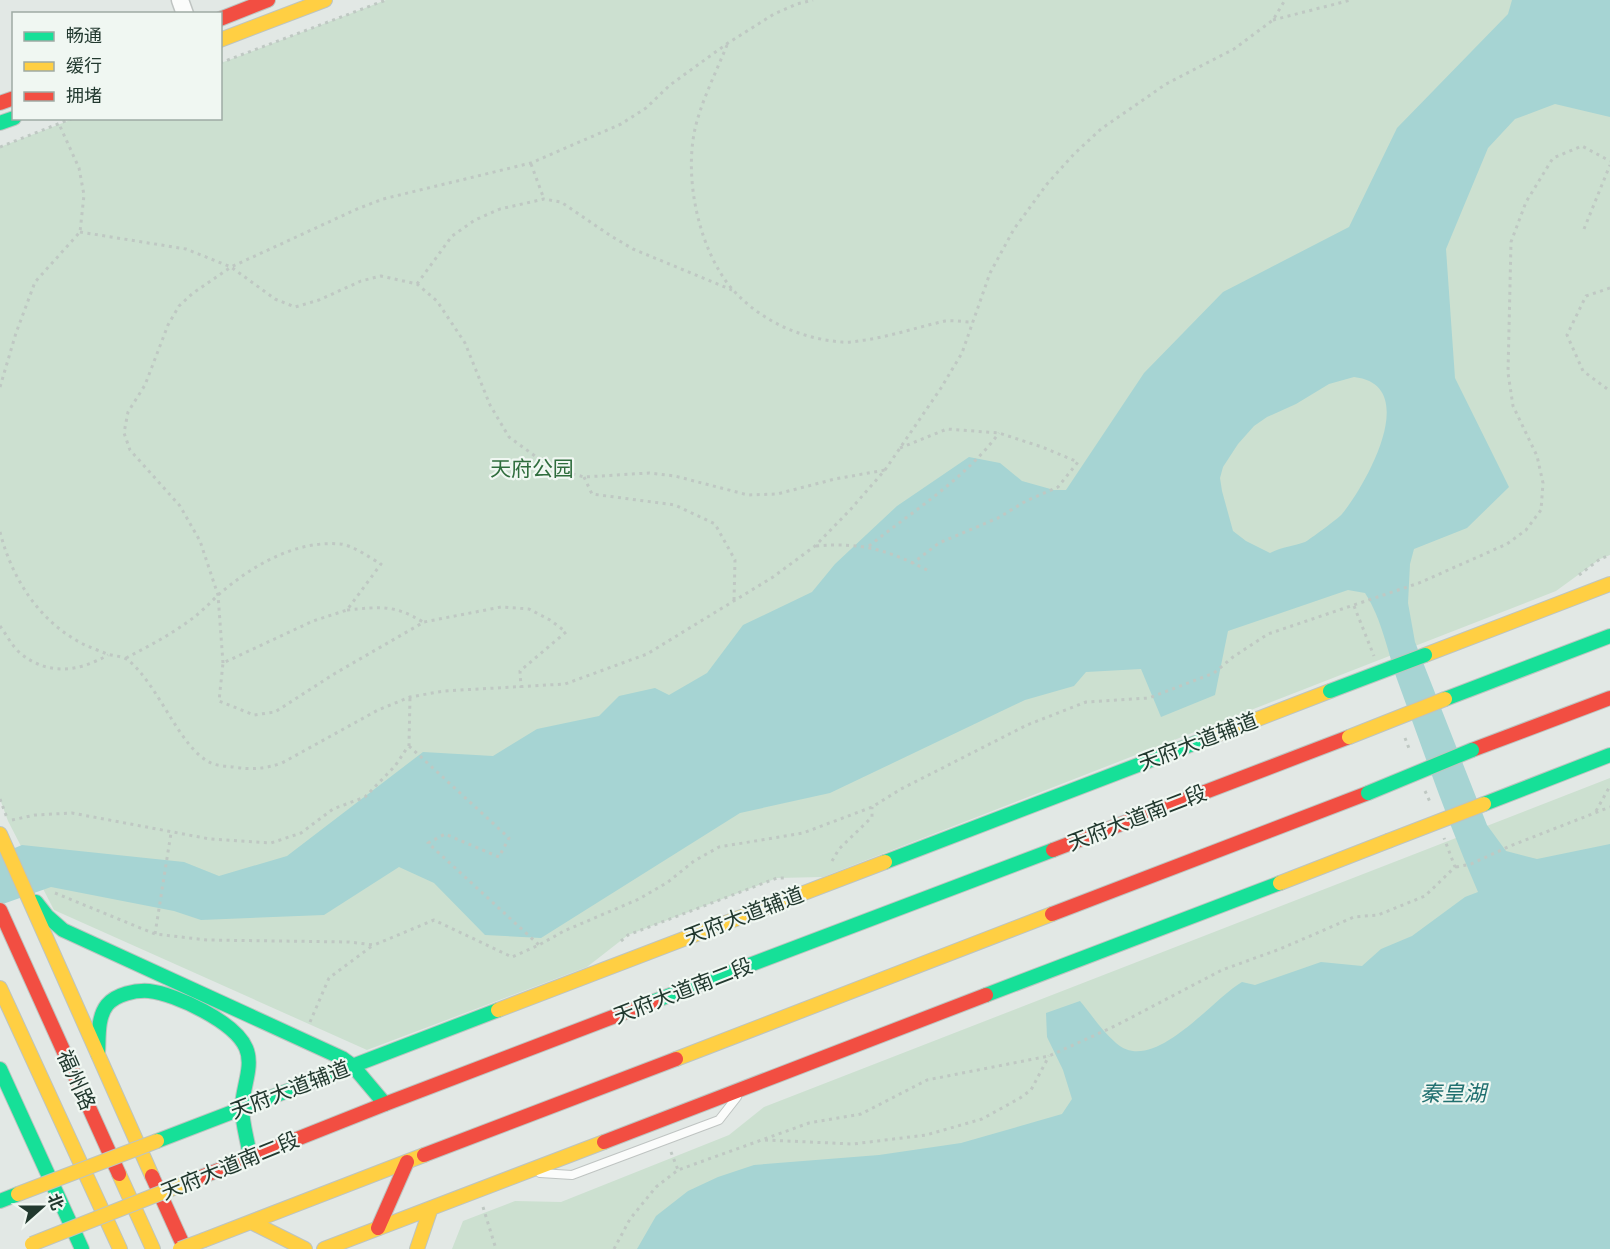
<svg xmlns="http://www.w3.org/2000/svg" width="1610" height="1249" viewBox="0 0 1610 1249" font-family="Barlow,'Noto Sans SC',sans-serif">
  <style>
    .green { fill: #cce0d0 }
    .water { fill: #a6d4d3; fill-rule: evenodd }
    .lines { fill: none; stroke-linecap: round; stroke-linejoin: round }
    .lane-casing { stroke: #bfc4c2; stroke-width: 10 }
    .street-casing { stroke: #bfc4c2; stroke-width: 19 }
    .fast-casing { stroke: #bdc4c0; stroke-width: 16 }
    .slow-casing { stroke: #bdc4c0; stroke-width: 16 }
    .jam-casing { stroke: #bdc4c0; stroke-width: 16 }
    .path { stroke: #bfc8c3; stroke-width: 3; stroke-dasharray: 3 4.5; stroke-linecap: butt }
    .lane { stroke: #fbfcfb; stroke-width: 8 }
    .street { stroke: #fbfcfb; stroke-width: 16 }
    .fast { stroke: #16e098; stroke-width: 14 }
    .slow { stroke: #ffcf43; stroke-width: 14 }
    .jam { stroke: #f24e42; stroke-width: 14 }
    .fast-bridge-casing { stroke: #bdc4c0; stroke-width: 16; stroke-linecap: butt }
    .slow-bridge-casing { stroke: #bdc4c0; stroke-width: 16; stroke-linecap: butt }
    .fast-bridge { stroke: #16e098; stroke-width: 14 }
    .slow-bridge { stroke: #ffcf43; stroke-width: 14 }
    .labels { text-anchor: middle; stroke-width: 4.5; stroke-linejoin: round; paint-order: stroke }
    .park-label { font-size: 21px; fill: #2f6d3d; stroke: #f0f7f2 }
    .street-label { font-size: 21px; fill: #22392f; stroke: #f0f7f2 }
    .water-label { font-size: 22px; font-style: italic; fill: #217070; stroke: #f0f7f2 }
  </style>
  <rect width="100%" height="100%" fill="#e2e8e5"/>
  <path class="green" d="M386,0H1610V555L1600,559L1556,591L823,877L777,878L628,935L587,967L367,1050L54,910L8,821L0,799V147L73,119L220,118L221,63Z
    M1610,778V1249H452L463,1221L515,1201L561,1202L729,1135L764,1107Z"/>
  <path class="water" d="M1512,0H1610V117L1555,104L1515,119L1488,148L1446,249L1455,378L1509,487L1467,528L1414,549L1410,564L1408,603L1415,642L1487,825L1506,851L1537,859L1610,844V1249H637L656,1216L688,1191L718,1177L754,1165L879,1155L961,1143L1062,1114L1072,1099L1063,1070L1047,1037L1046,1013L1080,1001C1091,1014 1102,1031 1116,1043C1153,1076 1210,1001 1242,982L1255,985L1321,962L1362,966L1381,949L1412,936L1465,897L1478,892C1448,823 1424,753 1398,682C1388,653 1382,619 1365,593L1348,590L1228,631L1215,695L1161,717L1141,669L1086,672L1074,686L1025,700L830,793L740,813L541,938L485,935L434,883L399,867L324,915L201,920L174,911L51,887L0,905V854L22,845L184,862L219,876L287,856L423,752L493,756L537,729L599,716L619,696L655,688L669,695L707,673L743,625L812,592L835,564L897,506L969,457L1000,463L1022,481L1054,490H1066L1144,373L1223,292L1349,227L1397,128L1508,14ZM1354,377C1423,385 1365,486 1342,514C1339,518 1309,540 1305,542C1292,547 1284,546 1270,553L1246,541L1233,531L1222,491L1220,478L1223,467L1238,444L1254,426L1267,417L1296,404L1329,384Z"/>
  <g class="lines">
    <defs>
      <path id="lane" d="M540,1173L572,1175L719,1120L737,1097"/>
      <path id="street" d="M180,0L185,14"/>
      <path id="fast" d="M0,123L14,118
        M1445,699L1610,636
        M1484,804L1610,755
        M885,862L1211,737
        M36,902L47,916L63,930L342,1058L353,1066L385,1104
        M986,995L1280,883
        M652,1002L1053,850
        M98,1054C99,1038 97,1018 107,1005C116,994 136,990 149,991C176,994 235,1022 246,1048C254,1066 242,1089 242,1107C242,1124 248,1141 250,1157
        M0,1069L82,1249
        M157,1141L498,1010
        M0,1201L18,1194"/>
      <path id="slow" d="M220,40L325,0
        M1425,655L1610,584
        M1211,737L1330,691
        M0,834L152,1176
        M1280,883L1388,841
        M0,988L120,1249
        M498,1010L885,862
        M676,1059L1052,914
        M119,1174L153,1249
        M251,1222L305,1249
        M204,1240L424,1155
        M324,1249L604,1142
        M417,1249L431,1208"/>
      <path id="jam" d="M220,19L268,0
        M0,103L14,98
        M1472,750L1610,698
        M1053,850L1349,737
        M0,910L119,1174
        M1052,914L1368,793
        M604,1142L986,995
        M424,1155L676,1059
        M152,1176L185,1249
        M181,1185L385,1104L652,1002
        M378,1228L407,1162"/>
    </defs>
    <use href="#lane" class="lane-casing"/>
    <use href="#street" class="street-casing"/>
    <use href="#fast" class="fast-casing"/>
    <use href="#slow" class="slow-casing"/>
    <use href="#jam" class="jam-casing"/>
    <path class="path" d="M1273,20L1351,0
      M727,45C717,70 704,96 697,121C682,173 698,250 733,290C761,321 801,339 842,342C849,343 857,341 865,340C892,336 918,327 945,321C953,320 963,322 972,322
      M220,63L386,0
      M0,147L73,118
      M531,164L544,199
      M1584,229L1610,165
      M80,232L186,249L231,267L275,299L295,307L319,300L361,281L381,276L417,284L437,301L465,343L490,405L509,437L535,456L562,471L584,477L649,473L675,476L748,495L777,494L835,479L885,470
      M417,284L452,236L475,220L500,209L544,199L561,202L611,236L633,249L732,290
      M1610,288L1586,296L1567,335L1583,371L1610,391
      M0,387L16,333L35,282L80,232L84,195L79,168L59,124
      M900,448L947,429L999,433L1042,447L1078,462L1058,487L1026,501L998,518L939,543L913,563
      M584,477L592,494L675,505L715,524L735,560L734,601
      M0,532C12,579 40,623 85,645C92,648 100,651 107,654C114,656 122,656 128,660C159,685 180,749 211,763C217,766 226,766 233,767C252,770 264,769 282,763L378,710L410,697L444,691L565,684L647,654L773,577L815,546L850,510L885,470L941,388L962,353L990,273L1014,229L1047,184L1074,154L1101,129L1166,84L1234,49L1273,20L1285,0
      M816,546C861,542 888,550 927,570
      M869,546C914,510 964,480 999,433
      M1579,575L1600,559L1610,555
      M1354,606L1374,656
      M347,610C381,607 393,604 423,622
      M0,626C6,634 12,646 20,653C48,676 78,672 108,655
      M126,658C149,646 172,634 193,618C201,612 209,604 217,596C250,567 294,540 340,544C353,545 370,558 381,564L347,610L313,621L223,663L219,701L254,715L275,712L334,674L424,622L501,607L529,609L550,620L566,632L520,671L521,688
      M223,663L218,595L200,541L180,506L130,450L124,433L128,412L145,385L168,325L179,306L193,293L231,267L357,209L383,199L531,163L621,124L646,108L670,85L728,43L774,14L797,4L813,0
      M1405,738L1410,751
      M409,746L509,838L499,857L445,834L428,843L539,945
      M1425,791L1431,804
      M0,799L7,818
      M1596,811L1610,786
      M12,820L35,815L72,813L210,839L271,843L301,833L333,809L365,797L395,766L409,745L410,697
      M832,861L839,849L872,817V807
      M1456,867L1471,864L1510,846L1610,807
      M55,893L155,934L207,940L349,942L374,945L434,920L512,957L539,945L564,931L639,899L668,882L694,861L719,847L803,833L872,807L901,789L1027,725L1086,702L1149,698L1214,673L1233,657L1268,634L1419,583L1507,544L1526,530L1541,510L1543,483L1537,456L1513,406L1508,373L1511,242L1526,202L1553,158L1582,146L1610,161
      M155,934L171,833
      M621,941L628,935L777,878H788
      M310,1022L329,978L372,946
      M765,1140L853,1144L926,1135L982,1119L1020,1098L1031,1090L1049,1056
      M671,1152L678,1170
      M483,1207L496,1249
      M614,1249L630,1219L656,1187L678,1170L809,1123L861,1114L927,1080L1049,1056L1115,1026L1222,970L1280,949L1354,917L1378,915L1425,896L1455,867L1444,838"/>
    <use href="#lane" class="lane"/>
    <use href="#street" class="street"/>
    <use href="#fast" class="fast"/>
    <use href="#slow" class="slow"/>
    <use href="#jam" class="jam"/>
    <defs>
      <path id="fast-bridge" d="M1330,691L1425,655
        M1368,793L1472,750"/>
      <path id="slow-bridge" d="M1349,737L1445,699
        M1388,841L1484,804
        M18,1194L157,1141
        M32,1244L181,1185
        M180,1249L204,1240"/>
    </defs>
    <use href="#fast-bridge" class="fast-bridge-casing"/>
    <use href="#slow-bridge" class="slow-bridge-casing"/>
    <use href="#fast-bridge" class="fast-bridge"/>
    <use href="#slow-bridge" class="slow-bridge"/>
  </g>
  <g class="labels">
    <g class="park-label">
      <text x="532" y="476">天府公园</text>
    </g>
    <g class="street-label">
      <text transform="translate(1198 742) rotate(-21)" y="7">天府大道辅道</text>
      <text transform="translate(1137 818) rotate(-21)" y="7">天府大道南二段</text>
      <text transform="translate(744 916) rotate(-21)" y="7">天府大道辅道</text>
      <text transform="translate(683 991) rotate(-21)" y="7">天府大道南二段</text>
      <text transform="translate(76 1080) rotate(66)" y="7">福州路</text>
      <text transform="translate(290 1090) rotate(-21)" y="7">天府大道辅道</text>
      <text transform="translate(230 1166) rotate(-22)" y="7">天府大道南二段</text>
    </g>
    <g class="water-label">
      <text x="1453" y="1101">秦皇湖</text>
    </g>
  </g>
  <rect x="12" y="12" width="210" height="108" fill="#f0f7f2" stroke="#9eaba4" stroke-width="1.5"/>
  <rect x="24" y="32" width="30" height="9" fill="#16e098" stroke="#9eaba4" stroke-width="1.5"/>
  <text x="66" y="42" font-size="18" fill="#22392f">畅通</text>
  <rect x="24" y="62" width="30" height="9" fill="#ffcf43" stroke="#9eaba4" stroke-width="1.5"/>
  <text x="66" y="72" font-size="18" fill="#22392f">缓行</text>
  <rect x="24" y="92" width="30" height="9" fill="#f24e42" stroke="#9eaba4" stroke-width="1.5"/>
  <text x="66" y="102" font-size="18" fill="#22392f">拥堵</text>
  <g transform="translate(42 1207) rotate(69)" stroke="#f0f7f2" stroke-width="4.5" paint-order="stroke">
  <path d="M0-4.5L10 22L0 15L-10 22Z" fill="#22392f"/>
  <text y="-9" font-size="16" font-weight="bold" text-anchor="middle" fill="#22392f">北</text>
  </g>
</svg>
